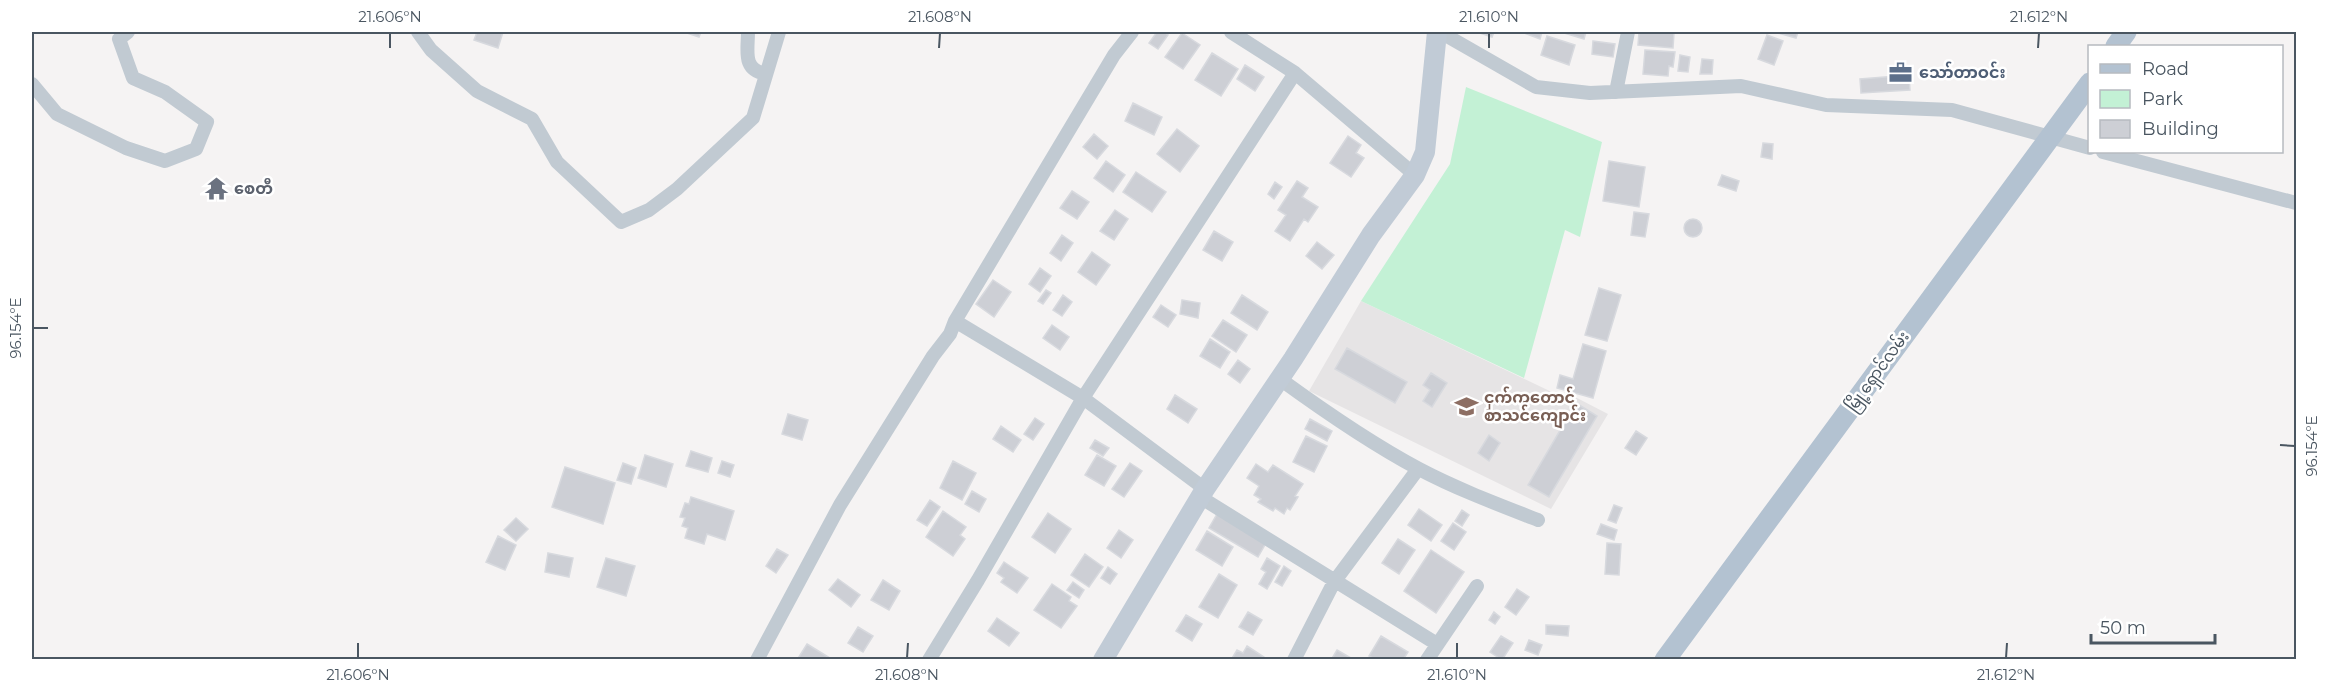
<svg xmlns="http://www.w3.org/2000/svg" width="2328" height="691" viewBox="0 0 2328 691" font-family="Montserrat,'Noto Sans Myanmar',sans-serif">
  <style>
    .education { fill: #e6e4e5 }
    .green { fill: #c3f1d5 }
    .building { fill: #cdcfd5; stroke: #d7d9de; stroke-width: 1.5 }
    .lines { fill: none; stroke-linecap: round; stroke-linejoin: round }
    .street { stroke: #c1cad2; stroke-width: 14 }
    .secondary { stroke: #c1cbd6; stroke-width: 20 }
    .primary { stroke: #b3c2d1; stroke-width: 21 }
    .ticks { fill: none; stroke: #4a5661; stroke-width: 2 }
    .labels { text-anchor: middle; stroke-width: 5; stroke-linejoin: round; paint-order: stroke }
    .service-label { font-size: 16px; font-weight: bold; fill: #4e5e75; stroke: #fff; text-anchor: start }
    .worship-label { font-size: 16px; font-weight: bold; fill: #5b616d; stroke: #fff; text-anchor: start }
    .street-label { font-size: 16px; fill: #4a5661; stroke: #fff }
    .education-label { font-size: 16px; font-weight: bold; fill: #785e54; stroke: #fff; text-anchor: start }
    .neatline { fill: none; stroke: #4a5661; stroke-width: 2 }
    .ticks-label { font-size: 15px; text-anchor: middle; fill: #4a5661 }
  </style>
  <rect width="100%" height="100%" fill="#f5f3f3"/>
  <path class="education" d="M1361,301L1556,394L1577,398L1608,414L1551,509L1309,391Z"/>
  <path class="green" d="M1466,87L1602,142L1580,237L1565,230L1524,378L1361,301L1450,164Z"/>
  <path class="building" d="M477,32H503L498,48L474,40Z
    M684,32H701L699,37Z
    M1157,32H1164L1168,35L1158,49L1149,43Z
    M1477,32H1494L1492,37Z
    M1524,32H1542L1540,39L1524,33Z
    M1561,32H1586L1584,39Z
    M1639,32L1674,33L1673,48L1638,45Z
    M1774,32H1798L1796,38Z
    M1182,33L1200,45L1183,69L1165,57Z
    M1767,35L1783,41L1774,65L1758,59Z
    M1547,36L1575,45L1569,65L1541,55Z
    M1593,41L1615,44L1613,57L1592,54Z
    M1645,50L1675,52L1673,67L1669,66L1668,76L1643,74Z
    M1212,53L1238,69L1221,96L1195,80Z
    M1680,55L1690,57L1688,72L1678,71Z
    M1702,59L1713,60L1712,74H1700Z
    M1245,65L1264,77L1255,91L1237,79Z
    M1909,75L1910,90L1861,93L1860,79Z
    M1133,103L1162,117L1154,135L1125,121Z
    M1177,129L1199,146L1180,172L1157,154Z
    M1094,134L1108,146L1097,159L1083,147Z
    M1348,136L1361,145L1356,153L1364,158L1351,177L1330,163Z
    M1763,143L1773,144L1772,159L1761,157Z
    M1106,161L1125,175L1113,192L1094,178Z
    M1609,161L1645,167L1639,207L1603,201Z
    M1136,172L1166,192L1152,212L1123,192Z
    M1722,175L1739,181L1736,191L1718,185Z
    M1297,181L1308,188L1302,197L1318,207L1308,222L1304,219L1290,241L1275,231L1286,215L1278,210Z
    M1275,182L1282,187L1274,199L1268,194Z
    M1072,191L1089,202L1077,219L1060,208Z
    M1115,210L1128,219L1114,240L1100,231Z
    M1634,212L1649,214L1645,237L1631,235Z
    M1684 228a9 9 0 1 1 18 0a9 9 0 1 1-18 0Z
    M1214,231L1233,242L1222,261L1203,250Z
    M1062,235L1073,243L1061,261L1050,253Z
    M1317,242L1334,255L1322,269L1306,256Z
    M1092,252L1110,265L1096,285L1078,272Z
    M1040,268L1051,276L1040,292L1029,284Z
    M993,280L1011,292L994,317L976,304Z
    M1599,288L1621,295L1607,341L1585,335Z
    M1046,290L1051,293L1043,304L1038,301Z
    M1063,295L1072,302L1062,316L1053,310Z
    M1242,295L1268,312L1257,330L1231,313Z
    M1182,300L1200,303L1198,318L1180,314Z
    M1161,305L1176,315L1168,327L1153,317Z
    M1223,320L1247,335L1236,352L1212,336Z
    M1052,325L1069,337L1060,350L1043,338Z
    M1210,339L1230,352L1220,368L1200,356Z
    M1583,344L1606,351L1593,398L1557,388L1560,375L1573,379Z
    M1347,348L1407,382L1395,403L1335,369Z
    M1238,360L1250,369L1240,383L1228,374Z
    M1431,373L1447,383L1432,407L1423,401L1430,390L1423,385Z
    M1175,395L1197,409L1188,423L1167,409Z
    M1576,403L1597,416L1549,497L1528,485Z
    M788,414L808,420L802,440L782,434Z
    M1035,418L1044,424L1033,440L1024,434Z
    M1310,419L1332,431L1327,441L1305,429Z
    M1001,426L1021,440L1013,452L993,439Z
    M1636,431L1647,438L1636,455L1625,448Z
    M1489,435L1500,443L1489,461L1478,453Z
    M1306,436L1327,446L1314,472L1293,462Z
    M1095,440L1109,448L1103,456L1090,448Z
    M691,451L712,458L708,472L686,466Z
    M645,455L673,464L666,487L638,478Z
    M1097,455L1116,466L1104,486L1085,475Z
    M722,461L734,465L730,477L718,473Z
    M953,461L976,473L962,500L940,488Z
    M623,463L636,468L631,484L617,480Z
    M1130,463L1142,471L1124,497L1112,489Z
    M1256,464L1268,472L1273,465L1303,484L1295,496L1298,497L1290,510L1287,508L1284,514L1275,508L1273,511L1258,502L1261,499L1254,495L1259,486L1247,478Z
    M565,467L615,483L603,524L552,507Z
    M972,491L986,499L979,512L965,504Z
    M691,497L734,511L725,540L707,534L704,544L685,538L688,528L682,526L685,518L680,517L685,503L689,504Z
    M930,500L940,507L927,526L917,520Z
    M1614,505L1622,508L1616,523L1608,520Z
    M1419,509L1442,525L1431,541L1408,525Z
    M1462,510L1469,515L1462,526L1455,521Z
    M943,511L966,527L960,535L965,539L953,556L926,537Z
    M1048,513L1071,529L1055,553L1032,537Z
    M1217,514L1266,543L1258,557L1209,528Z
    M516,518L528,529L516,541L504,530Z
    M1453,523L1466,532L1454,550L1441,541Z
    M1601,524L1617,530L1614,540L1597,534Z
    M1119,530L1133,540L1121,558L1107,548Z
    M1207,531L1233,547L1222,566L1196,550Z
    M498,536L516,545L505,570L486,562Z
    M1398,539L1415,550L1399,574L1382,563Z
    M1607,543L1621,544L1619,575L1605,574Z
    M777,549L788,555L776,573L766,566Z
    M1431,550L1464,572L1436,613L1404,591Z
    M548,553L573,558L569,577L545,572Z
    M1085,554L1103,567L1089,587L1071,575Z
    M606,558L635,566L626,596L597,587Z
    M1267,558L1280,566L1267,589L1259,584L1266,572L1261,569Z
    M1004,562L1028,578L1017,593L1001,582L1004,578L997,573Z
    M1284,566L1291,571L1282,586L1275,582Z
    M1108,567L1117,574L1110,584L1101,578Z
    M1219,574L1237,585L1218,618L1199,607Z
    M838,579L860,595L851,607L829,590Z
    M883,580L900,591L889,610L871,600Z
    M1073,582L1084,590L1079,598L1067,590Z
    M1052,584L1071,597L1069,601L1077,606L1061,628L1034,610Z
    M1517,589L1529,597L1516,615L1505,607Z
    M1248,612L1262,620L1253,635L1239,627Z
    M1494,612L1500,617L1495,624L1489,620Z
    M1186,615L1202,624L1192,641L1176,631Z
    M997,618L1019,633L1009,646L988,631Z
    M1546,625L1569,626L1568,636L1546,634Z
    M858,627L873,636L863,652L848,643Z
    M1381,636L1408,652L1403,660H1376L1369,656Z
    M1501,636L1513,643L1502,660L1490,652Z
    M1529,640L1542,645L1538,655L1525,650Z
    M807,644L830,658L829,660H797Z
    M1247,646L1264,657L1263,660H1231L1237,650L1243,653Z
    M1337,650L1351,658L1350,660H1331Z"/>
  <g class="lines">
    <path class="street" d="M418,32L431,50L477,91L532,119L557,162L621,222L649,210L677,189L753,118L779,32
      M748,32C748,51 742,70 766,74
      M1231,32L1295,73L1415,175
      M1440,32L1536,87L1590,93L1741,86L1826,105L1952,110L2090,148
      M32,84L57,114L126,148L165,161L196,149L207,122L165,92L133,78L119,39L128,32
      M1616,92L1628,32
      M2103,152L2296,203
      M955,321L1083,398L1205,489
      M1280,379C1324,411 1370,443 1419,469C1457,489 1497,504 1538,520
      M1200,497L1437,644
      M757,660L840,505L933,356L950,334L955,321L1114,55L1132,32
      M929,660L978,580L1083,398L1295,73
      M1294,660L1334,582L1418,469
      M1427,660L1477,586"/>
    <path class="secondary" d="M1103,660L1205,489L1293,359L1371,235L1415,175L1425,152L1437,32"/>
    <path class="primary" d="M2116,46L2126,32
      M1665,660L2090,83"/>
  </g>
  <path class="ticks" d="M390,48V33M939,48L940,33M1489,48V33M2038,48L2039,33M33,328H48M2280,445L2295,446M358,658V643M907,658L908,643M1457,658V643M2006,658L2007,643"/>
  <defs>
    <symbol id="office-bare" viewBox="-9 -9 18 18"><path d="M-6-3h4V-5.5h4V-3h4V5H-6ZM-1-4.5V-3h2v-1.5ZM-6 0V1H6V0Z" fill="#5c6f8a" stroke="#fff" stroke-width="2.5" paint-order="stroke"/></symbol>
    <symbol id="temple-bare" viewBox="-9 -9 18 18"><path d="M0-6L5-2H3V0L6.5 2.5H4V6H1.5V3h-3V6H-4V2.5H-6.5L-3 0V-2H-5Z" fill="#6b7280" stroke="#fff" stroke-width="2.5" paint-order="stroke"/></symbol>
    <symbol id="school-bare" viewBox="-9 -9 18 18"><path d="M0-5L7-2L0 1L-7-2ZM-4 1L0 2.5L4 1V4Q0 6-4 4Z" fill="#8d6e63" stroke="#fff" stroke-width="2.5" paint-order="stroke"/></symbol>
  </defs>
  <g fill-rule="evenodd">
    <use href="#office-bare" x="1884" y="56" width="33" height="33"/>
    <use href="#temple-bare" x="200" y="172" width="33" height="33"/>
    <use href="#school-bare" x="1450" y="390" width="33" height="33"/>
  </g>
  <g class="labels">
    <g class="service-label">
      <text x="1919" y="78">သော်တာဝင်း</text>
    </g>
    <g class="worship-label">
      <text x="234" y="194">စေတီ</text>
    </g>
    <g class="street-label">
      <text transform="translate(1877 371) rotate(-54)" y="6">မြို့ရှောင်လမ်း</text>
    </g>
    <g class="education-label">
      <text x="1484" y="403">ငှက်ကတောင်<tspan x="1484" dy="18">စာသင်ကျောင်း</tspan></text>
    </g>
  </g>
  <rect width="2328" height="691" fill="none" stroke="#ffffff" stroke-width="66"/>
  <rect x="2088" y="45" width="195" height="108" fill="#ffffff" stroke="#b7bbc0" stroke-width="1.5"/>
  <rect x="2100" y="64" width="30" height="9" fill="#b3c2d1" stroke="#b7bbc0" stroke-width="1.5"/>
  <text x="2142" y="75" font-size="18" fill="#4a5661">Road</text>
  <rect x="2100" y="90" width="30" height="18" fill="#c3f1d5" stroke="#b7bbc0" stroke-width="1.5"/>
  <text x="2142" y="105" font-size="18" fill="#4a5661">Park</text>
  <rect x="2100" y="120" width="30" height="18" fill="#cdcfd5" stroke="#b7bbc0" stroke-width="1.5"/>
  <text x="2142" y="135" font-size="18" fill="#4a5661">Building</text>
  <path d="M2091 634v9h124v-9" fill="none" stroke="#4a5661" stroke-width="3"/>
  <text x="2100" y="634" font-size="18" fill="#4a5661" stroke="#ffffff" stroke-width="4.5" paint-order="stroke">50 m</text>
  <rect x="33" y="33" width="2262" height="625" class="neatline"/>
  <g class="ticks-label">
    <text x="390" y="22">21.606°N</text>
    <text x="940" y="22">21.608°N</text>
    <text x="1489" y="22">21.610°N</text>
    <text x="2039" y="22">21.612°N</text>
    <text transform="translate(16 328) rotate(-90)" y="5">96.154°E</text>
    <text transform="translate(2312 446) rotate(-90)" y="5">96.154°E</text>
    <text x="358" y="680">21.606°N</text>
    <text x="907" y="680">21.608°N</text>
    <text x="1457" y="680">21.610°N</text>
    <text x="2006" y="680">21.612°N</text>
  </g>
</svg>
